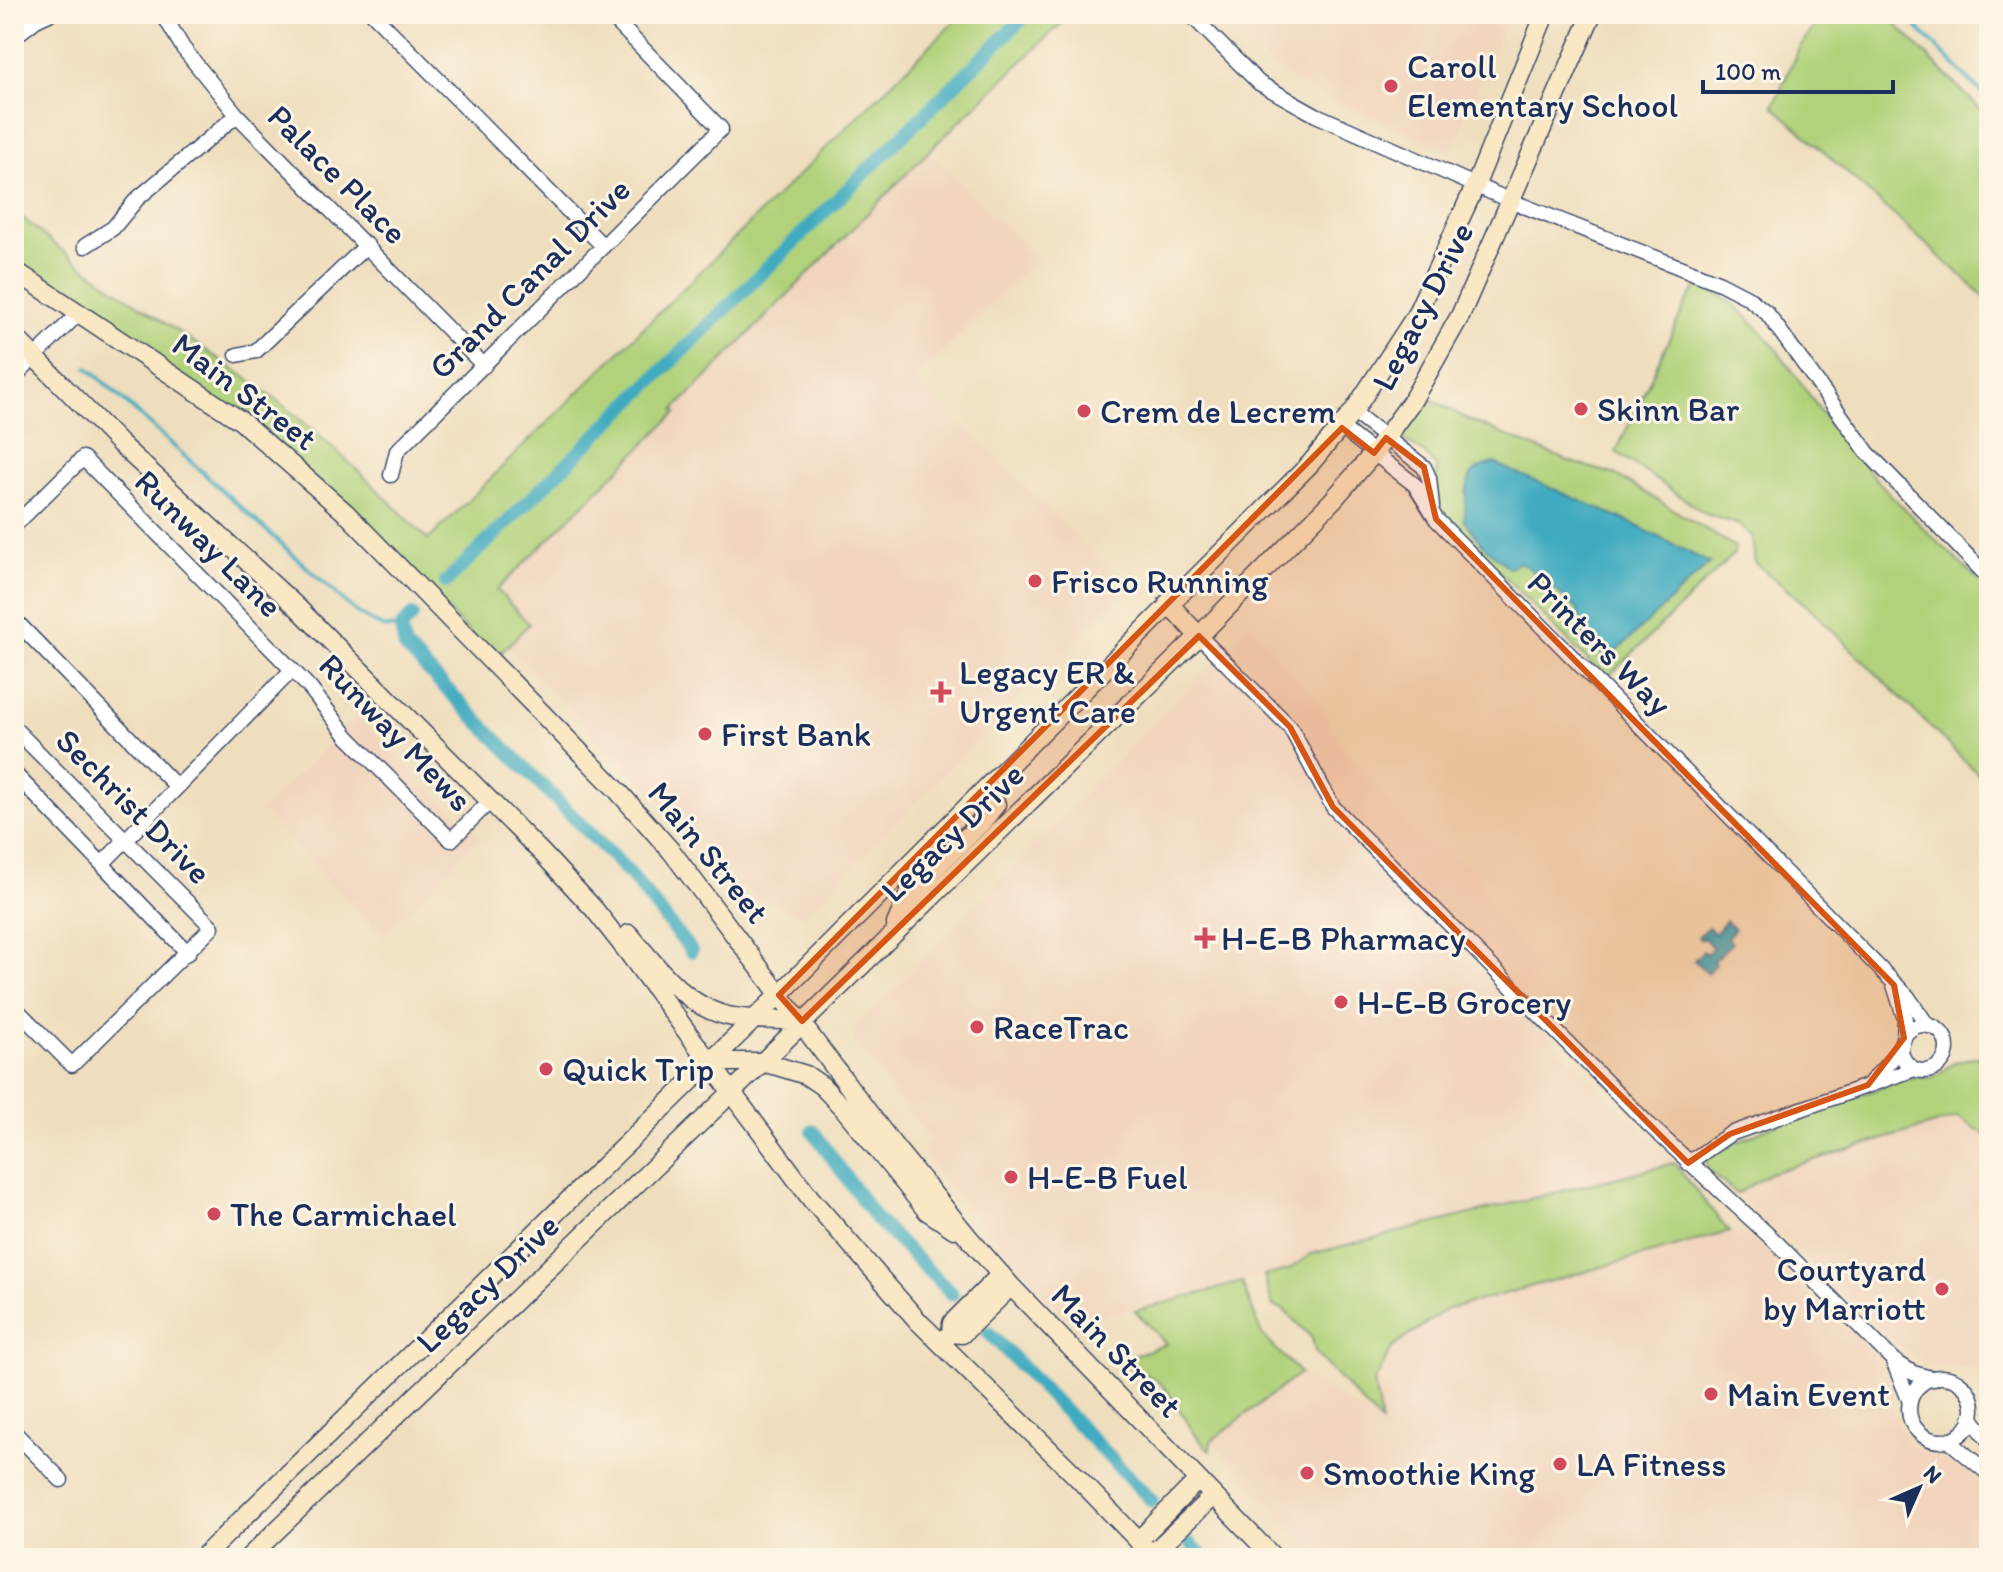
<svg xmlns="http://www.w3.org/2000/svg" width="2003" height="1572" viewBox="0 0 2003 1572" font-family="Itim,sans-serif">
  <style>
    .built { fill: #f1d5bd }
    .green { fill: #b1d27a; stroke: #66806c; stroke-width: 2 }
    .water { fill: #40abc0; stroke: #2e6d8f; stroke-width: 2 }
    .lines { fill: none; stroke-linecap: round; stroke-linejoin: round }
    .stream { stroke: #40abc0; stroke-width: 4 }
    .canal { stroke: #40abc0; stroke-width: 14 }
    .minor-casing { stroke: #3b496c; stroke-width: 17 }
    .secondary-casing { stroke: #3b496c; stroke-width: 21 }
    .minor { stroke: #fff; stroke-width: 14 }
    .secondary { stroke: #fae7c3; stroke-width: 18 }
    .marked { fill: #d45514; fill-opacity: 0.2; stroke: #d45514; stroke-width: 6; stroke-linejoin: round }
    .poi-dot { fill: #d1495b; stroke: #fcf5e5; stroke-width: 3 }
    .labels { text-anchor: middle; stroke-width: 6; stroke-linejoin: round; paint-order: stroke }
    .poi-label { font-size: 34px; fill: #1b2f5e; stroke: #fcf5e5; text-anchor: start }
    .street-label { font-size: 34px; fill: #1b2f5e; stroke: #fcf5e5 }
  </style>
  <rect width="100%" height="100%" fill="#fcf5e5"/>
  <filter id="ink" filterUnits="userSpaceOnUse"><feTurbulence type="fractalNoise" baseFrequency=".0125" numOctaves="2"/><feDisplacementMap in="SourceGraphic" scale="16" xChannelSelector="R" yChannelSelector="G"/><feConvolveMatrix kernelMatrix="1 2 1 2 8 2 1 2 1" color-interpolation-filters="sRGB"/></filter>
  <filter id="wash" filterUnits="userSpaceOnUse"><feTurbulence type="fractalNoise" baseFrequency=".006" numOctaves="4" result="noise"/><feDisplacementMap in="SourceGraphic" scale="32" xChannelSelector="R" yChannelSelector="G"/><feGaussianBlur stdDeviation="1.8" result="paint"/><feColorMatrix in="noise" values="0 0 0 0 0 0 0 0 0 0 0 0 0 0 0 0 0 1.4 0 .05"/><feComposite in="paint" operator="in"/></filter>
  <g filter="url(#wash)">
    <rect width="100%" height="100%" fill="#efdebd"/>
    <path class="built" d="M1216,14H1509L1452,151L1313,92L1268,62Z
      M929,151L1037,259L915,379L1128,588L803,916L756,898L507,646L529,624L496,591L677,413L674,410Z
      M1250,625L1321,705L1347,754L1416,835L1477,872L1492,914L1541,969L1511,999L1674,1163L1311,1254L1288,1270L1087,1320L1075,1327L930,1166L923,1148L931,1141L854,1039L856,1028Z
      M357,716L480,838L383,936L261,811Z
      M1958,1117L1989,1137V1370L1924,1364L1892,1340L1737,1194L1770,1173Z
      M1729,1232L1751,1236L1802,1290L1864,1345L1894,1387L1892,1407L1908,1445L1965,1471L1989,1491V1558H1318L1211,1441L1300,1373L1381,1423L1374,1382L1392,1347L1445,1310Z"/>
    <path class="green" d="M962,14H1071L929,151L674,410L677,412L497,590L529,624L495,659L338,499L56,292L14,257V210C86,276 172,325 251,381C315,427 373,484 428,540Z
      M1823,14H1886L1989,118V301L1773,106L1799,48Z
      M1705,286C1767,320 1794,377 1835,431C1881,489 1935,540 1989,590V785L1812,610L1755,563L1752,536L1739,525L1706,514L1616,452L1686,303L1696,288Z
      M1427,397L1469,420L1568,461L1616,475L1735,547L1734,554L1606,679L1445,517C1436,501 1434,486 1437,467L1424,453L1399,437L1404,423Z
      M1989,1054V1137L1958,1117L1770,1173L1737,1194L1707,1170V1158L1712,1154L1765,1129L1908,1078L1933,1077L1955,1062Z
      M1674,1163L1729,1232L1445,1310L1392,1348L1374,1382L1381,1423L1316,1354L1312,1338L1283,1309L1273,1306L1264,1276L1288,1270L1311,1254Z
      M1242,1282L1262,1335L1300,1373L1211,1441L1210,1450C1188,1432 1180,1404 1161,1384C1150,1374 1129,1368 1115,1362L1166,1344L1135,1311Z"/>
    <path class="water" d="M1494,463L1625,520L1710,563L1608,659L1586,637L1577,609L1539,575L1519,562L1509,568L1483,545L1464,520C1468,493 1460,469 1494,463Z
      M1726,921L1735,929L1727,937L1732,943L1713,961L1716,964L1707,973L1694,960L1703,951L1706,954L1713,948L1704,938L1701,940L1698,937L1708,927L1715,934Z"/>
    <g class="lines">
      <path class="stream" d="M1904,14L1989,100
        M87,367L356,612L382,627L401,628"/>
      <path class="canal" d="M446,582L1027,14
        M412,616L401,628L405,647L630,874L691,951
        M813,1131L876,1219L952,1294
        M989,1333L1152,1501
        M1191,1544L1204,1558"/>
    </g>
  </g>
  <g filter="url(#ink)">
    <g class="lines">
      <defs>
        <path id="minor" d="M163,14L183,48L237,115L484,366
          M373,14L603,246
          M1190,14L1259,83L1316,115L1511,201L1720,283L1747,297L1767,313L1868,453L1989,578
          M14,37L36,20L49,14
          M85,246L113,228L137,199L237,115
          M237,355L256,351L367,245
          M14,377L79,313
          M1353,412L1424,467L1429,478L1432,507
          M1342,428L1415,485L1436,519L1908,997L1928,1026
          M391,475L397,451L721,129L609,14
          M14,526L83,458L309,687L348,737L451,840L490,801
          M14,619L177,787
          M1199,636L1290,727L1333,807L1646,1122L1778,1244L1893,1360L1913,1373L1934,1379
          M14,728L212,927L72,1065L14,1007
          M14,773L188,953
          M103,863L292,670
          M1894,985L1905,1019L1904,1038
          M1901 1048a23 23 0 1 1 46 0a23 23 0 1 1-46 0Z
          M1871,1082L1893,1058L1902,1044
          M1688,1163L1730,1134L1915,1069
          M1893,1361L1910,1402
          M1909 1409a32 32 0 1 1 64 0a32 32 0 1 1-64 0Z
          M1971,1417L1989,1441
          M14,1432L61,1480
          M1948,1440L1989,1474"/>
        <path id="secondary" d="M14,270L241,421L347,514L618,791L672,852L893,1145L969,1238L1011,1286L1274,1558
          M14,336L120,444L297,607L543,854L594,909L627,951L811,1199L918,1321L1075,1475L1155,1558
          M1168,603L1199,636
          M896,924L909,894L983,821L996,804
          M629,934C655,965 686,1007 728,1016C751,1021 778,1019 802,1021
          M709,1062H761L777,1066L806,1075L822,1086L845,1110L927,1211L954,1229
          M951,1333L962,1334L1011,1286
          M941,1343L951,1333L952,1323L1001,1274
          M1138,1541L1198,1480
          M1151,1555L1213,1496
          M202,1558L779,995L1310,464L1353,412L1415,317L1476,184L1545,14
          M248,1558L732,1092L1199,636L1332,501L1374,453L1412,401L1460,316L1592,14"/>
      </defs>
      <use href="#minor" class="minor-casing"/>
      <use href="#secondary" class="secondary-casing"/>
      <use href="#minor" class="minor"/>
      <use href="#secondary" class="secondary"/>
    </g>
  </g>
  <path class="marked" d="M1342,428L1374,453L1386,438L1424,467L1436,519L1894,985L1904,1038L1868,1085L1730,1134L1688,1163L1333,807L1290,727L1199,636L802,1021L779,995Z"/>
  <g class="poi-dot">
    <circle cx="1391" cy="86" r="8"/>
    <circle cx="1581" cy="409" r="8"/>
    <circle cx="1084" cy="411" r="8"/>
    <circle cx="1035" cy="581" r="8"/>
    <path d="M937 680h8v8h8v8h-8v8h-8v-8h-8v-8h8z"/>
    <circle cx="705" cy="734" r="8"/>
    <path d="M1201 926h8v8h8v8h-8v8h-8v-8h-8v-8h8z"/>
    <circle cx="1341" cy="1002" r="8"/>
    <circle cx="977" cy="1027" r="8"/>
    <circle cx="546" cy="1069" r="8"/>
    <circle cx="1011" cy="1177" r="8"/>
    <circle cx="214" cy="1214" r="8"/>
    <circle cx="1942" cy="1289" r="8"/>
    <circle cx="1711" cy="1394" r="8"/>
    <circle cx="1560" cy="1464" r="8"/>
    <circle cx="1307" cy="1473" r="8"/>
  </g>
  <g class="labels">
    <g class="poi-label">
      <text x="1407" y="78">Caroll<tspan x="1407" dy="39">Elementary School</tspan></text>
      <text x="1597" y="421">Skinn Bar</text>
      <text x="1100" y="423">Crem de Lecrem</text>
      <text x="1051" y="593">Frisco Running</text>
      <text x="959" y="684">Legacy ER &amp;<tspan x="959" dy="39">Urgent Care</tspan></text>
      <text x="721" y="746">First Bank</text>
      <text x="1221" y="950">H-E-B Pharmacy</text>
      <text x="1357" y="1014">H-E-B Grocery</text>
      <text x="993" y="1039">RaceTrac</text>
      <text x="562" y="1081">Quick Trip</text>
      <text x="1027" y="1189">H-E-B Fuel</text>
      <text x="230" y="1226">The Carmichael</text>
      <text x="1926" y="1281" text-anchor="end">Courtyard<tspan x="1926" dy="39">by Marriott</tspan></text>
      <text x="1727" y="1406">Main Event</text>
      <text x="1576" y="1476">LA Fitness</text>
      <text x="1323" y="1485">Smoothie King</text>
    </g>
    <g class="street-label">
      <text transform="translate(338 174) rotate(45)" y="12">Palace Place</text>
      <text transform="translate(529 278) rotate(-45)" y="12">Grand Canal Drive</text>
      <text transform="translate(1422 306) rotate(-63)" y="12">Legacy Drive</text>
      <text transform="translate(245 391) rotate(37)" y="12">Main Street</text>
      <text transform="translate(209 543) rotate(45)" y="12">Runway Lane</text>
      <text transform="translate(1600 643) rotate(45)" y="12">Printers Way</text>
      <text transform="translate(396 732) rotate(46)" y="12">Runway Mews</text>
      <text transform="translate(134 806) rotate(45)" y="12">Sechrist Drive</text>
      <text transform="translate(952 832) rotate(-44)" y="12">Legacy Drive</text>
      <text transform="translate(709 852) rotate(51)" y="12">Main Street</text>
      <text transform="translate(487 1283) rotate(-44)" y="12">Legacy Drive</text>
      <text transform="translate(1117 1350) rotate(46)" y="12">Main Street</text>
    </g>
  </g>
  <rect width="2003" height="1572" fill="none" stroke="#fcf5e5" stroke-width="48"/>
  <g transform="translate(1919 1488) rotate(45)" stroke="#fcf5e5" stroke-width="6" paint-order="stroke">
  <path d="M0-6L14 30L0 20L-14 30Z" fill="#1b2f5e"/>
  <text y="-12" font-size="22" font-weight="bold" text-anchor="middle" fill="#1b2f5e">N</text>
  </g>
  <path d="M1703 80v12h190v-12" fill="none" stroke="#1b2f5e" stroke-width="4"/>
  <text x="1715" y="80" font-size="24" fill="#1b2f5e" stroke="#fcf5e5" stroke-width="6" paint-order="stroke">100 m</text>
</svg>
